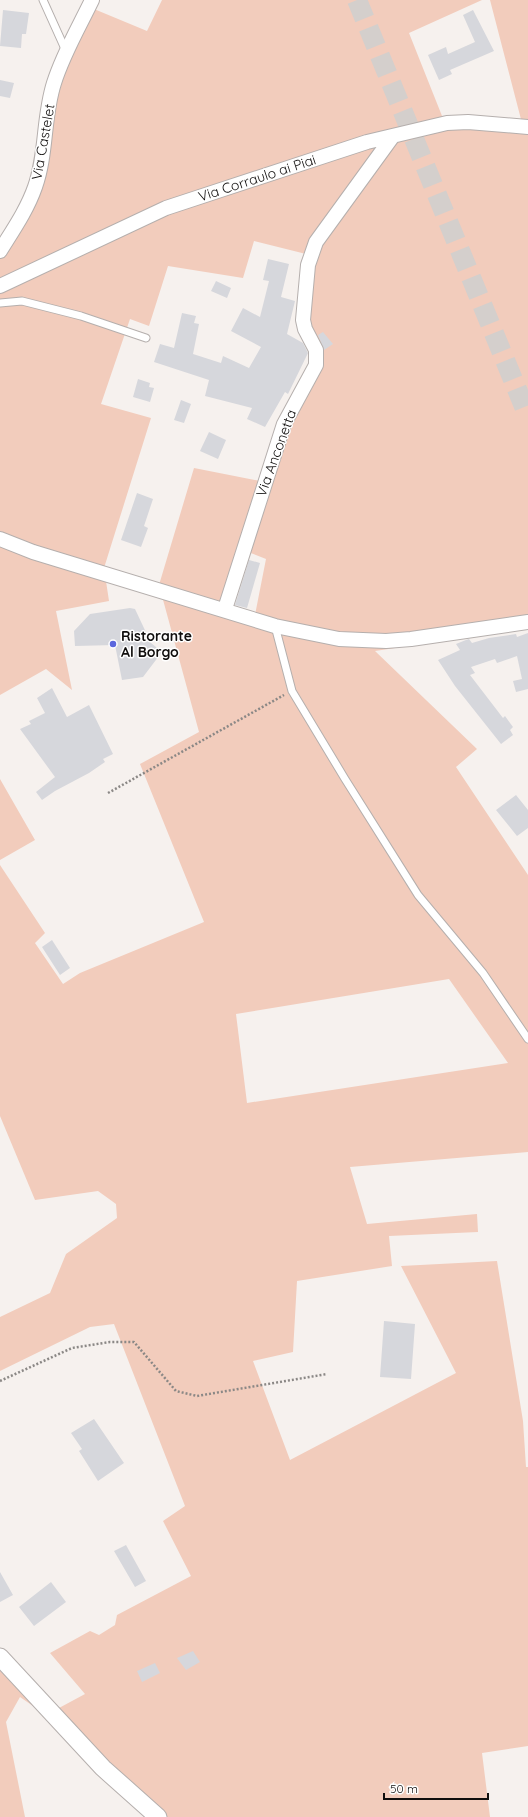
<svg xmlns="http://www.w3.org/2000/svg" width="528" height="1817" viewBox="0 0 528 1817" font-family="Quicksand,sans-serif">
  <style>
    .green { fill: #f2ccbc; fill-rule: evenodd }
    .building { fill: #d6d7dc }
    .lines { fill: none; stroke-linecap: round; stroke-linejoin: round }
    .secondary-tunnel { stroke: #d4cfcc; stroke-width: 20; stroke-dasharray: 20 10; stroke-linecap: butt }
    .service-casing { stroke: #b5afad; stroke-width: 9 }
    .minor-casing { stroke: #b5afad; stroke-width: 16 }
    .tertiary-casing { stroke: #b5afad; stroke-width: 19 }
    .path { stroke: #8b8886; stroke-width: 2.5; stroke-dasharray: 2 2; stroke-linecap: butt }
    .service { stroke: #fff; stroke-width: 7 }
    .minor { stroke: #fff; stroke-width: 14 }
    .tertiary { stroke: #fff; stroke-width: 17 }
    .poi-dot { fill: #5b66dd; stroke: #fff; stroke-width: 1.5 }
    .labels { text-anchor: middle; stroke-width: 3; stroke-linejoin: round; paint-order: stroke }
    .street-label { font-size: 14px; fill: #100e0d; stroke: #fff }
    .poi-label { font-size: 14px; font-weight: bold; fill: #100e0d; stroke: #fff; text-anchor: start }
  </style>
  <rect width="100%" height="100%" fill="#f6f1ee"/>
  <path class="green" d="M162,0H482L409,33L446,126L523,127L490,0H528V628L375,651L477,749L456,767L528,875V1152L350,1167L367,1224L477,1214L478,1232L389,1236L392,1266L297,1281L293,1352L253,1361L290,1460L456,1373L401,1266L497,1261L523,1421L526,1467H528V1746L482,1753L490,1817H149L46,1715L20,1697L6,1722L25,1817H0V1653L46,1715L85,1694L50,1653L90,1631L99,1635L115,1625L117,1615L191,1576L163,1521L185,1506L114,1324L90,1327L0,1371V1317L50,1293L66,1254L117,1218L116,1204L98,1191L35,1200L0,1116V865L45,933L35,943L63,984L80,973L204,922L140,764L199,732L159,585L194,468L265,482L311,365L306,254L254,241L243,278L168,266L149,326L130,319L101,404L151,418L104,568L109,601L56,611L72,690L46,669L0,695V257L16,230L70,57L94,9L147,31ZM243,550L266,559L254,620L223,609ZM449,979L508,1063L247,1103L236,1014Z
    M0,779L35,840L0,860Z"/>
  <path class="building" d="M3,10L29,13L26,34H22L21,48L0,46Z
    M473,10L494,51L450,70L452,74L439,80L428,55L446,47L448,54L475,42L463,15Z
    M0,80L14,83L10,98L0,96Z
    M268,259L289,264L281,297L295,301L287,334L303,343L308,353L288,394L285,392L265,427L247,419L252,408L205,396L209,380L154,362L160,344L174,348L182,313L196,316L194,323L199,324L193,354L221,363L223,356L249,368L261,347L231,331L243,308L260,317L269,281L263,280Z
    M216,281L231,288L227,298L211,291Z
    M323,332L333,344L324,350L318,335Z
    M138,379L150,383L149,387L154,388L150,402L133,397Z
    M181,400L191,404L184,423L174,420Z
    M209,432L226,440L218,459L200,451Z
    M137,493L153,499L144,526L148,528L141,547L121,540Z
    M249,560L260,563L247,608L235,605Z
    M130,608L135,609L151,643L162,652L143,677L122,680L115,645L75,646L74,631L90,614Z
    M528,633V689L516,692L513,681L522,679L517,656L497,663L495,659L471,667L475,673L470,675L503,718L505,716L513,727L510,730L513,735L501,744L455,686L438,660L460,650L456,644L466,640L469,639L472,643L489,638L516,634L517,637Z
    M52,688L67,717L89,705L113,754L103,759L105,762L89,773L55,791L42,800L36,792L55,777L20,729L31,724L29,721L45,713L37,698Z
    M516,795L528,810V828L517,836L496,810Z
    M52,940L70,968L60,975L42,947Z
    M384,1321L415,1324L411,1379L380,1377Z
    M94,1419L124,1463L98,1481L79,1451L82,1449L71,1433Z
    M126,1545L146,1581L135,1587L114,1551Z
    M0,1572L13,1595L0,1602Z
    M51,1582L66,1602L34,1626L19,1607Z
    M193,1651L200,1662L186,1670L177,1658Z
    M155,1663L160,1673L142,1682L137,1671Z"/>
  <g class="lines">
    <path class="secondary-tunnel" d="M357,0L528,416"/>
    <defs>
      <path id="service" d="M43,0L66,51
        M0,303L22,301L81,316L146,338
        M275,626L292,691L345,779L418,895L483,973L528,1039"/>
      <path id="minor" d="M0,251C13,230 27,210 35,187C47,153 43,117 54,83C63,54 79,27 92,0
        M0,286L166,208L367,142L447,123L468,122L528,127
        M0,539L33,552L275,626L339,639L386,641L411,639L528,622
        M225,609L284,424L316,365V350L305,329L303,320L308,265L316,242L393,136"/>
      <path id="tertiary" d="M0,1657L103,1768L158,1817"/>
    </defs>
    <use href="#service" class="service-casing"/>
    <use href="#minor" class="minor-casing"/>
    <use href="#tertiary" class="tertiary-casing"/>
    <path class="path" d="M108,793L284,695
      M0,1381L72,1348L110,1342H134L176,1391L197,1396L327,1374"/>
    <use href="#service" class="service"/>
    <use href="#minor" class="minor"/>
    <use href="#tertiary" class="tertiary"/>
  </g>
  <circle class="poi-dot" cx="113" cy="644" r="4"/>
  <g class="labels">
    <g class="street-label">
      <text transform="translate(43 142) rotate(-80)" y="5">Via Castelet</text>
      <text transform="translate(257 178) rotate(-18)" y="5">Via Corraulo ai Piai</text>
      <text transform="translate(276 453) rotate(-70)" y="5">Via Anconetta</text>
    </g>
    <g class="poi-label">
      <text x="121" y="641">Ristorante<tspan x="121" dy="16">Al Borgo</tspan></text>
    </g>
  </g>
  <path d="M384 1793v6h104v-6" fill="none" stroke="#100e0d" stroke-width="2"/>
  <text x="390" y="1793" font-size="12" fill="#100e0d" stroke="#ffffff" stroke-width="3" paint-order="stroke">50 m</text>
</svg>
